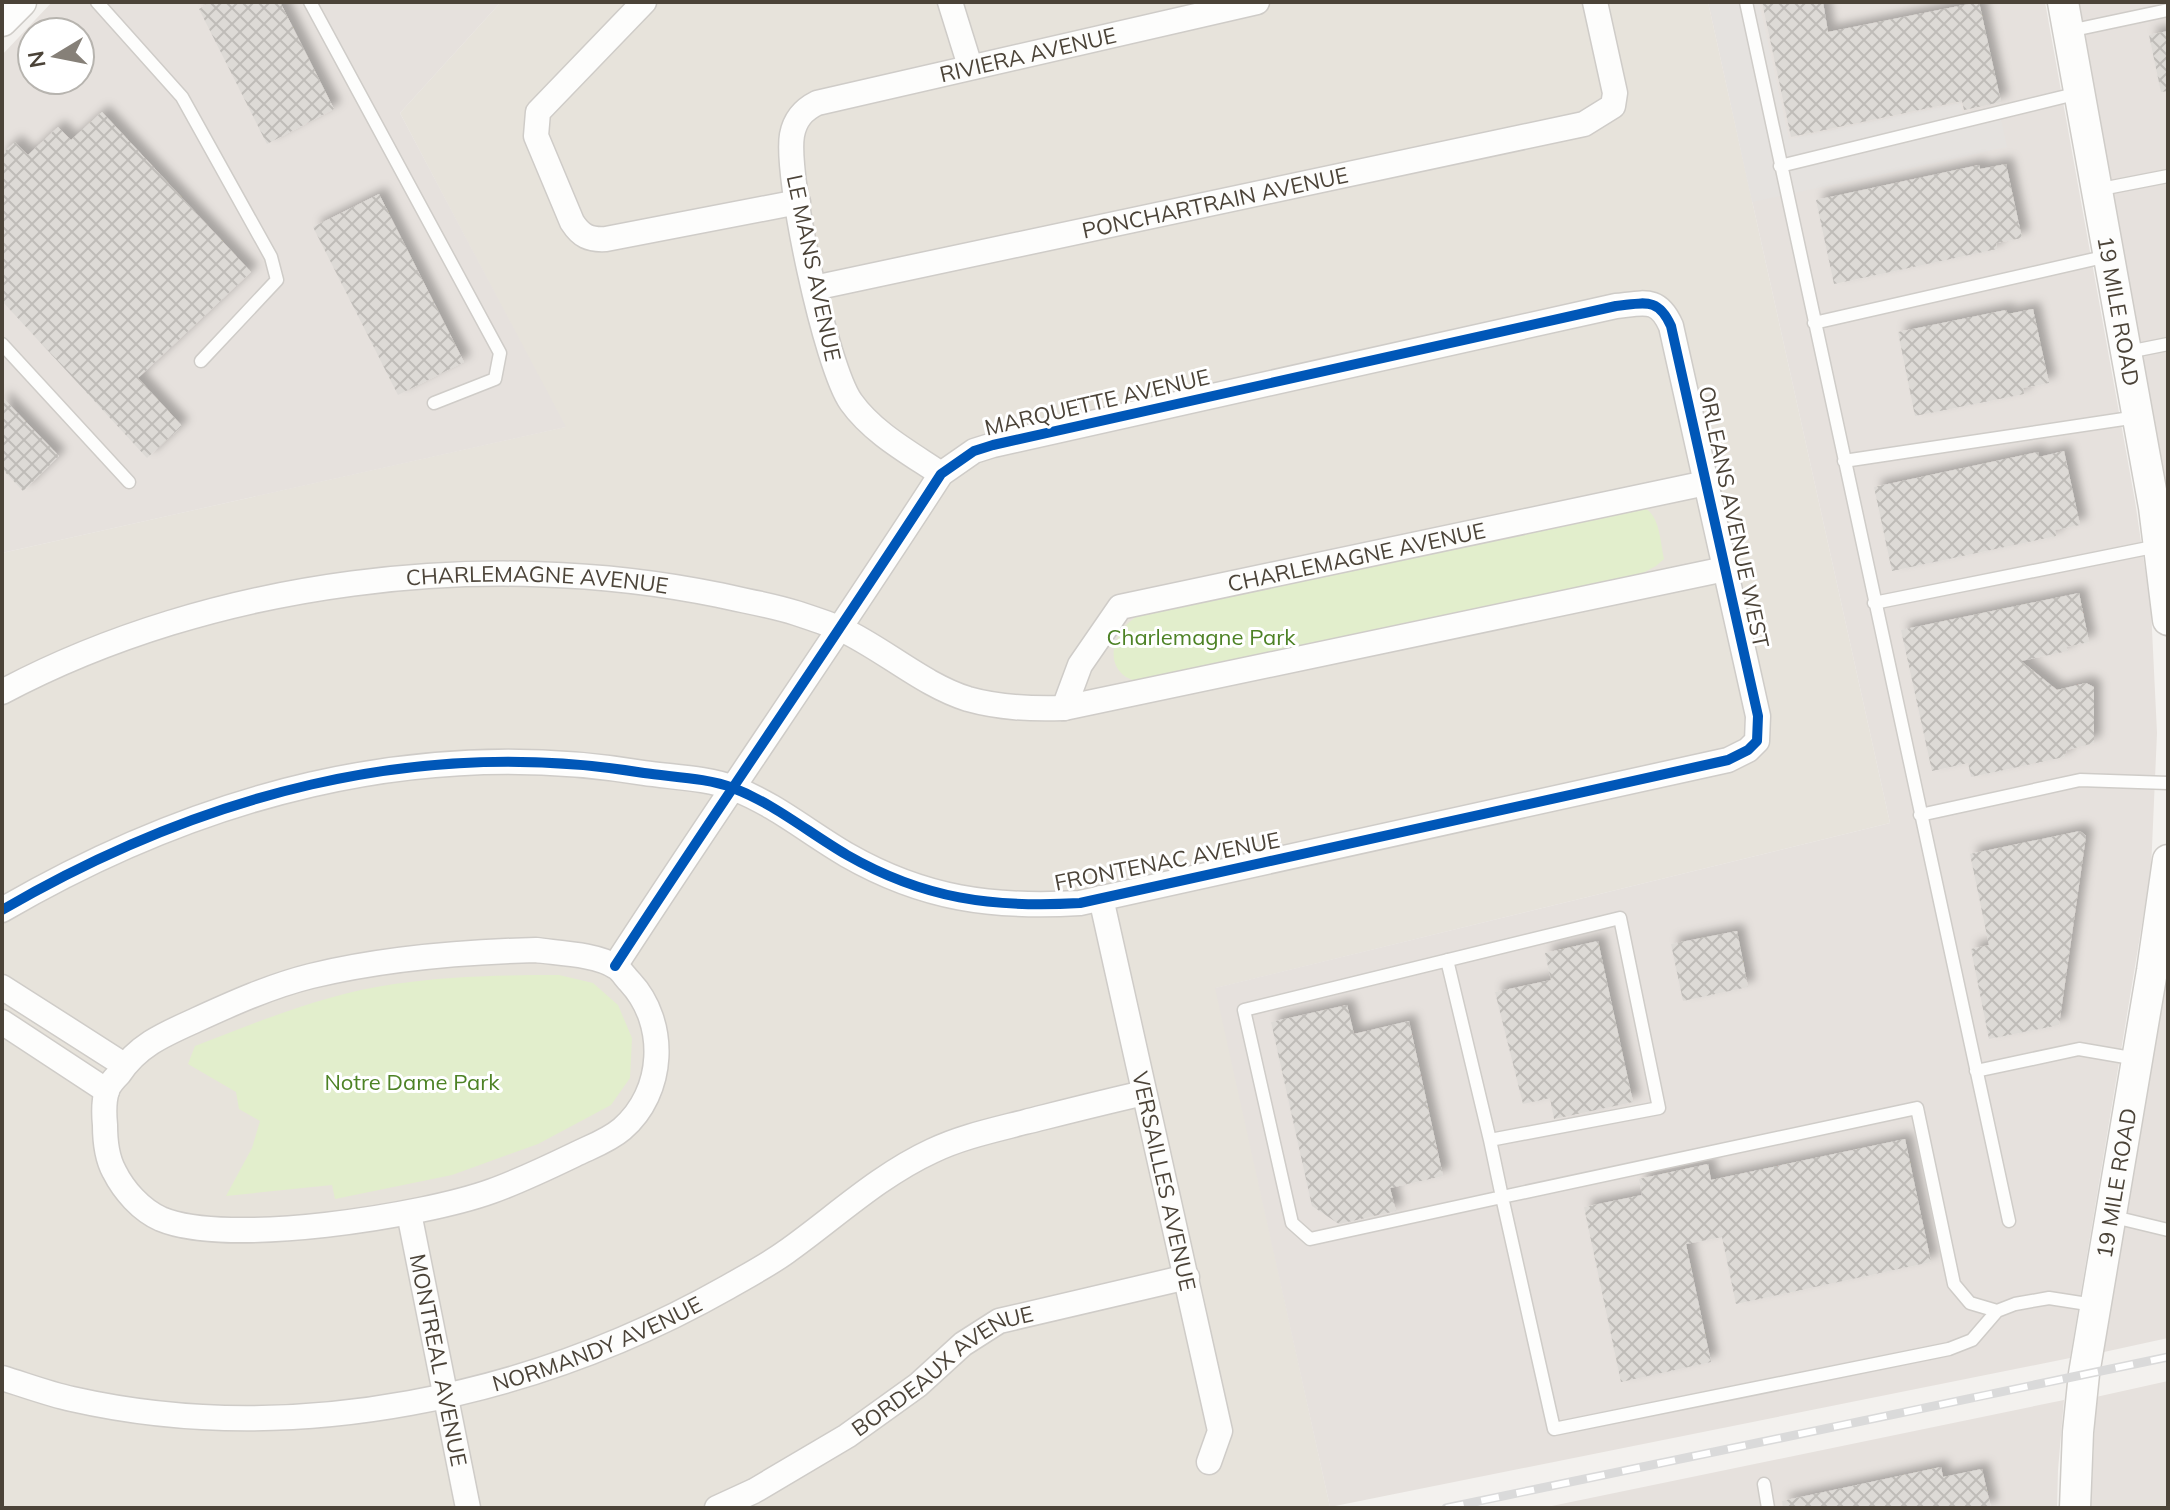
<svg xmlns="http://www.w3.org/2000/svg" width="2170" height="1510" viewBox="0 0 2170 1510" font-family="Mulish,sans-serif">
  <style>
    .residential { fill: #e7e3db }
    .industrial { fill: #e6e1dd; fill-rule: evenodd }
    .green { fill: #e2eecc }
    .parking { fill: #e5e2df }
    .building { fill: url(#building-cross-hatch); filter: url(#shadow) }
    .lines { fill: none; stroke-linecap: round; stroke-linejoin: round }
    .service-casing { stroke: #cfccc8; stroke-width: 15 }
    .minor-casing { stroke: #cfccc8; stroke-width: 27 }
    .tertiary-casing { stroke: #cfccc8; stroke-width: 33 }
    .service { stroke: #fdfdfc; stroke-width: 12 }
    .minor { stroke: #fdfdfc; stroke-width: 24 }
    .tertiary { stroke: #fdfdfc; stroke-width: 30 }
    .rail-casing { stroke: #dadada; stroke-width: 9 }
    .rail { stroke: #fff; stroke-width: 6; stroke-dasharray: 18; stroke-linecap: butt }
    .cycleway-casing { stroke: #fff; stroke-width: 15 }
    .cycleway { stroke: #0057b8; stroke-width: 10 }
    .labels { text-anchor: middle; stroke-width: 6; stroke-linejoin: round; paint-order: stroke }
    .street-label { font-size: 22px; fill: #4b4338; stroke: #fff }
    .park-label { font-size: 22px; fill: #4d8225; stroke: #fff }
  </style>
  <defs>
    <pattern id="building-cross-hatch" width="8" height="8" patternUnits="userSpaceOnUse" patternTransform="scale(2)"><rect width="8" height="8" fill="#dddad6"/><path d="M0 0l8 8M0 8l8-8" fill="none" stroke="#bfbcb8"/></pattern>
    <filter id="shadow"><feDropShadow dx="7" dy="-7" stdDeviation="4" flood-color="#0004"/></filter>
  </defs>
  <rect width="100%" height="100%" fill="#f3f1ee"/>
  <path class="residential" d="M501,2H1708L1890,823L1216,988L1330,1507L2,1508V553L565,427L400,113Z"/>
  <path class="industrial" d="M52,2H501L400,113L566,427L2,553V55ZM32,32H80V80H32Z
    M1708,2H2045L2135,501L2151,609L2157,733L2151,870L2070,1358L1330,1507L1215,988L1890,823Z
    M2078,2H2168V496V494Z
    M2168,971V1338L2104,1352L2117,1259Z
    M2168,1381V1508H2091L2096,1397Z
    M2064,1400L2058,1470L2057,1508H1542Z"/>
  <path class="green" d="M1638,506C1660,509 1660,541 1664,559L1656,566L1641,574L1145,684C1139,682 1131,680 1126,677C1102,660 1117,629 1136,617Z
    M559,975L593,983L618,1005L632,1038L630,1078L611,1105L538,1144L452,1175L335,1199L332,1185L226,1196L252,1148L260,1121L239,1109L236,1092L188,1064L195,1046C260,1021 325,994 394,984C449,976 504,975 559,975Z"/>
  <path class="parking" d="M1709,2H1759L1789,139L1960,103L1963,114L1998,106L2007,147L1752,202Z"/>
  <path class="building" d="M212,2H280L334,109L267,144L199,9Z
    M1762,2H1823L1828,32L1979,2L2001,102L1964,110L1962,101L1791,137Z
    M2168,31V91L2161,92L2149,35Z
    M102,112L251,272L138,378L182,426L147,458L2,301V154L15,142L28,155L58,127L71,140Z
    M2006,164L2022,238L1996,243L1997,249L1834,284L1816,200L1979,165L1980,169Z
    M379,194L464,362L398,395L313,227Z
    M2033,309L2049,383L2023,388L2024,394L1915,416L1898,332L2006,310L2008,314Z
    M2,397L59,456L23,491L2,469Z
    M2064,451L2080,525L2055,530L2056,536L1892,571L1874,487L2038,452L2039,457Z
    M2079,593L2089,642L2066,647L2068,651L2021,661L2057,690L2086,683L2094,687V743L2067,750L2064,757L1971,777L1968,763L1932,771L1901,630Z
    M2080,831L2086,836L2059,1025L1989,1039L1971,949L1989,945L1970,854Z
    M1737,931L1748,987L1683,1001L1671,944Z
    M1598,941L1633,1102L1554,1119L1550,1098L1523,1104L1495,992L1551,980L1545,953Z
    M1347,1005L1354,1034L1409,1021L1443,1176L1390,1188L1396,1211L1339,1224L1312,1206L1271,1022Z
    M1905,1139L1931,1262L1736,1304L1722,1237L1686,1244L1711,1362L1621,1382L1584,1207L1642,1195L1639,1179L1708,1164L1711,1180Z
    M1941,1467L1943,1477L1982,1469L1991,1508H1783L1782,1501Z"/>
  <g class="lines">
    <defs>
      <path id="service" d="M97,2L182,97L271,257L277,280L201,361
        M310,2L500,353L495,379L434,403
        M1746,2L2009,1221
        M2069,31L2168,10
        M1780,166L2079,93
        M2096,190L2168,176
        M1814,323L2108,256
        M2,344L129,482
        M2128,352L2168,344
        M1844,461L2137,417
        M1874,603L2158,546
        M1920,815L2080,780L2168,783
        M1620,918L1659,1108L1490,1140L1502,1197L1310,1239L1292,1223L1244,1010Z
        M1447,960L1490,1140
        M1976,1071L2079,1049L2137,1059
        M2110,1216L2168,1230
        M1997,1311L1970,1303L1954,1284L1917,1108L1502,1197L1554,1429L1949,1349L1972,1340L1997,1311L2015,1304L2049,1298L2094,1305
        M1764,1484L1768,1508"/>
      <g id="minor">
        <path d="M644,2L538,112L536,136L572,222C581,236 589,240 606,239L798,202"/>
        <path d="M950,2L970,66"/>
        <path id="s1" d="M814,288L1584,124L1613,106L1615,93L1595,2"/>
        <path id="s2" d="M941,474C910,453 873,433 851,402C826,367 785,176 792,135C795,119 803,110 817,103L1257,2"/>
        <path id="s3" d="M2,692C213,580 487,547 719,595C745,601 771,605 796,613C811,618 827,623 841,629C884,649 923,685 968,699C1000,708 1031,709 1064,708L1725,569"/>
        <path id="s4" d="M1064,708L1080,665L1120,607L1706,483"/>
        <path id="s5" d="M1101,898L1220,1431L1209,1462"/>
        <path d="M2,910C198,796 417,735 644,773C671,777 708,778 733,788C775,804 809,833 847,855C924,899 992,908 1080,903L1728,760L1748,750L1757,741L1758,716L1671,326C1658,297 1645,303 1616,306L993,445L974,451L941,474C834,640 722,801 615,966"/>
        <path d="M536,950C557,953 597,954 616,967C621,970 625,977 630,982C668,1023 665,1092 622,1129C608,1141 590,1147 574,1155C547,1168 520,1181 492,1191C423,1216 228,1247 161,1219C141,1210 124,1191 114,1171C107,1158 105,1140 105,1125C104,1115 104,1100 107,1090C109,1085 115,1078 119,1074C138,1045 165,1034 196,1020C233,1003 271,986 311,976C385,958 460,952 536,950Z"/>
        <path d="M2,987L124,1065"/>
        <path d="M2,1022L107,1091"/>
        <path id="s6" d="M409,1213L468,1508"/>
        <path id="s7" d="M2,1378C25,1385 49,1394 72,1399C293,1449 534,1397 728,1287C747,1276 768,1265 786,1252C834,1218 878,1176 932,1151C961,1137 994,1130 1025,1122C1065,1112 1104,1102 1144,1093"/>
        <path id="s8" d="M717,1508L754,1491L847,1436L918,1385L963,1344L999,1321L1187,1277"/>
      </g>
      <g id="tertiary">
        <path id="s9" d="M2063,2L2154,507L2168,620"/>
        <path d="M2,21L21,2"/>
        <path id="s10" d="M2075,1508L2078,1432L2084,1374L2152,971L2168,860"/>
      </g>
    </defs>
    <use href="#service" class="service-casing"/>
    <use href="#minor" class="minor-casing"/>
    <use href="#tertiary" class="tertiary-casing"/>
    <use href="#service" class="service"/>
    <use href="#minor" class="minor"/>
    <use href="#tertiary" class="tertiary"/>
    <defs>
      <path id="rail" d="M1446,1508L2168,1357"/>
    </defs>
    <use href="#rail" class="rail-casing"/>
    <use href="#rail" class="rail"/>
    <defs>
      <path id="cycleway" d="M2,910C198,796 417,735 644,773C671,777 708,778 733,788C775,804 809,833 847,855C924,899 992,908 1080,903L1728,760L1748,750L1757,741L1758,716L1671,326C1658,297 1645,303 1616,306L993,445L974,451L941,474C834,640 722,801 615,966"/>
    </defs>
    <use href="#cycleway" class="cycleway-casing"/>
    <use href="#cycleway" class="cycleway"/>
  </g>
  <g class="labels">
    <g class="street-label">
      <text dy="8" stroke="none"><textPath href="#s2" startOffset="650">RIVIERA AVENUE</textPath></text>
      <text dy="8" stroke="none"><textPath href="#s1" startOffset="410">PONCHARTRAIN AVENUE</textPath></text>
      <text transform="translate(814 268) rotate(78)" y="8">LE MANS AVENUE</text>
      <text dy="8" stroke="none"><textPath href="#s9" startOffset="314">19 MILE ROAD</textPath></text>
      <text transform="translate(1097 402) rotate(-13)" y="8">MARQUETTE AVENUE</text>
      <text transform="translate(1734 517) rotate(78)" y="8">ORLEANS AVENUE WEST</text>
      <text dy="8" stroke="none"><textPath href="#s4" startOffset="358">CHARLEMAGNE AVENUE</textPath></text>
      <text dy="8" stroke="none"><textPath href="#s3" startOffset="554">CHARLEMAGNE AVENUE</textPath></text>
      <text transform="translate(1167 861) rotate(-11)" y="8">FRONTENAC AVENUE</text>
      <text dy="8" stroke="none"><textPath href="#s5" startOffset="290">VERSAILLES AVENUE</textPath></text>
      <text dy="8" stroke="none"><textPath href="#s10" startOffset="328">19 MILE ROAD</textPath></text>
      <text dy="8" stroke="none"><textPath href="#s7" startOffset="610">NORMANDY AVENUE</textPath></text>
      <text dy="8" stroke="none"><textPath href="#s6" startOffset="150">MONTREAL AVENUE</textPath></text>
      <text dy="8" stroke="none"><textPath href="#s8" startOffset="266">BORDEAUX AVENUE</textPath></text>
    </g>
    <g class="park-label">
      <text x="1201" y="645">Charlemagne Park</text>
      <text x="412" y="1090">Notre Dame Park</text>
    </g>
  </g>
  <rect width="2170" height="1510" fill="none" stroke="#4b4338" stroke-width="8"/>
  <g transform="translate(56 56) rotate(260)"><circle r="38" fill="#ffffff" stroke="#b7b4af" stroke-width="2"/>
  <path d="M0-6L14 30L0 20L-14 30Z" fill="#868078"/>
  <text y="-12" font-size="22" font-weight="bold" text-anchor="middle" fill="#4b4338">N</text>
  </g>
</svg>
